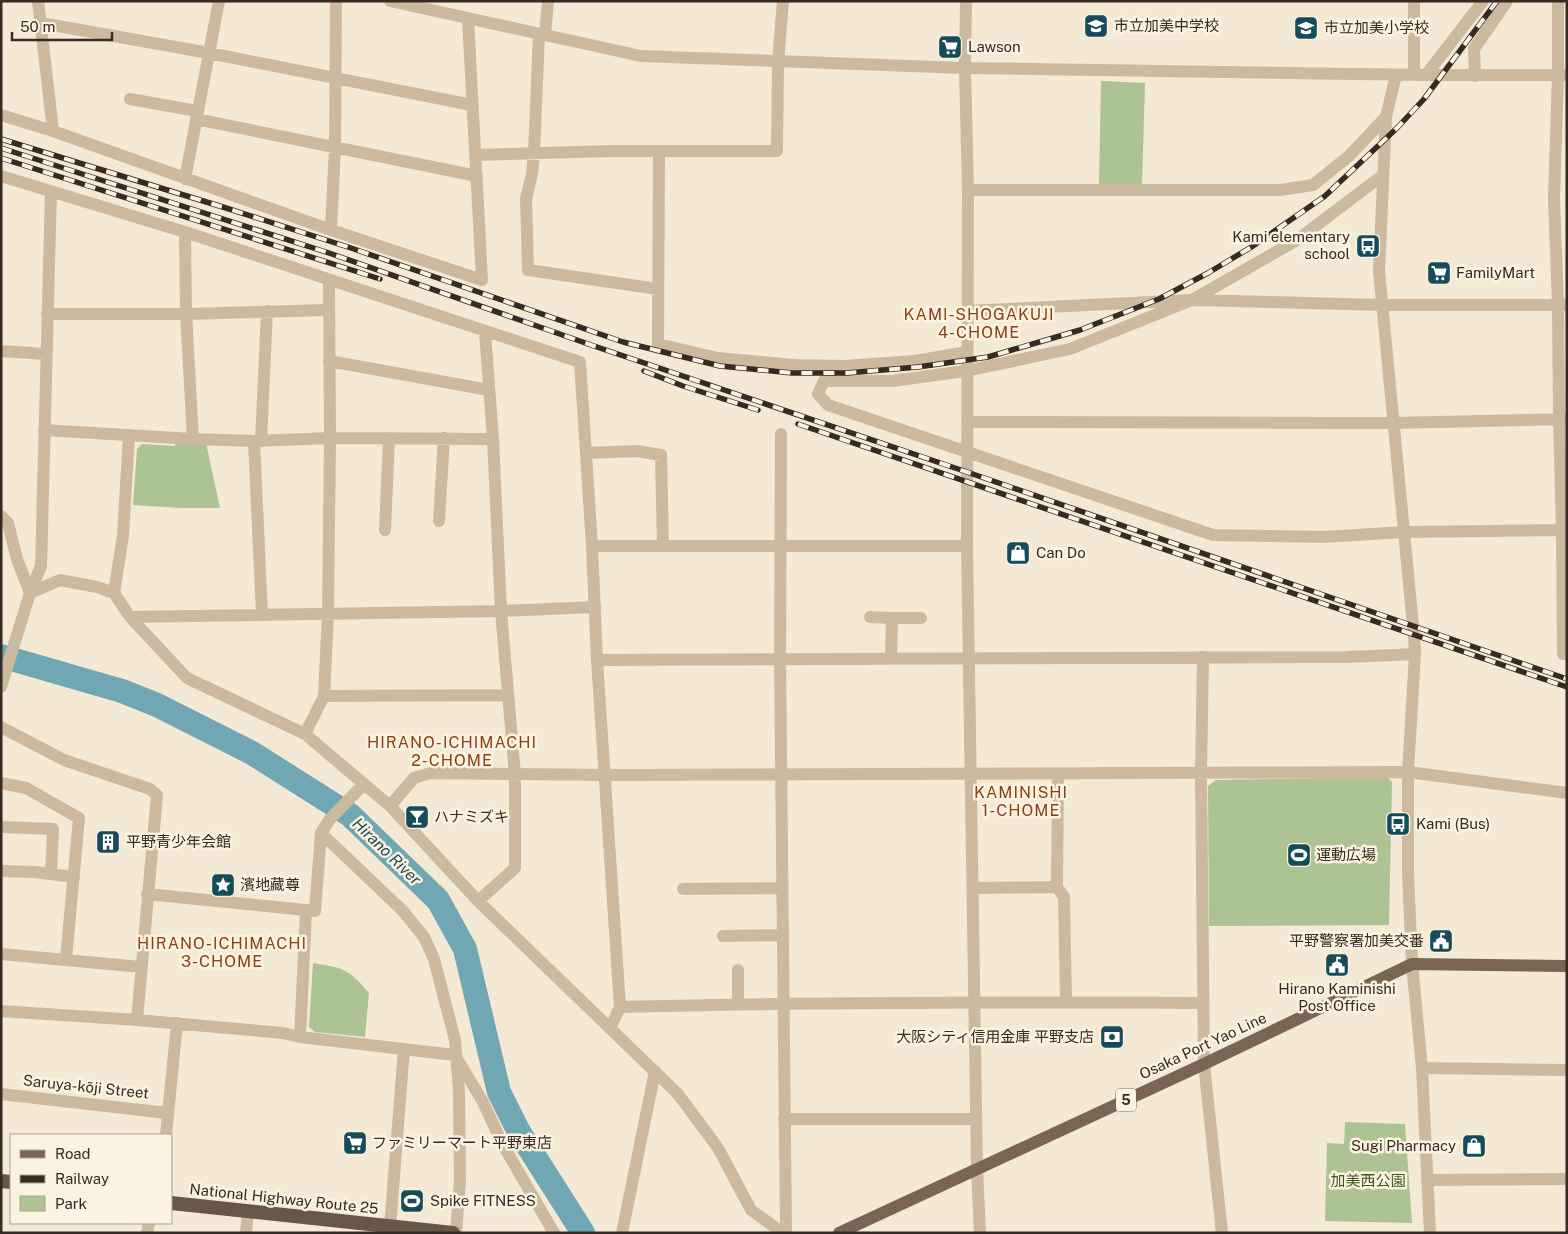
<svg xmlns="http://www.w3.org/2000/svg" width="1568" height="1234" viewBox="0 0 1568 1234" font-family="'Public Sans','Noto Sans JP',sans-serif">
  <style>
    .green { fill: #adc394 }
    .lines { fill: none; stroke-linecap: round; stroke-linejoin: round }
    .river { stroke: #71a7b2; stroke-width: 24 }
    .minor { stroke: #ccbaa0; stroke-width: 12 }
    .tertiary { stroke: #ccbaa0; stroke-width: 12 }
    .primary { stroke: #786553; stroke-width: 12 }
    .trunk { stroke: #685646; stroke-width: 14 }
    .rail-casing { stroke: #352b24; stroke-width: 5.5 }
    .rail { stroke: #fbf2e1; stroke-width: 4; stroke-dasharray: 11; stroke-linecap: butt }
    .labels { text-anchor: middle; stroke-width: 5; stroke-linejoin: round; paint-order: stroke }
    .shield { fill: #fbf2e1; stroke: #70675d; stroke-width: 1 }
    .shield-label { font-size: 14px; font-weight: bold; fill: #352b24 }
    .poi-label { font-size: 15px; fill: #352b24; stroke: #fbf2e1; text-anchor: start }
    .street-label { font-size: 15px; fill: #352b24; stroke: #fbf2e1 }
    .park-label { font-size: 15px; fill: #3e5526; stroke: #fbf2e1 }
    .neighbourhood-label { font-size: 16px; letter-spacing: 1px; fill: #8b4116; stroke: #fbf2e1 }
    .water-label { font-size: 16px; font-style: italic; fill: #164c5a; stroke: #fbf2e1 }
  </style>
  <rect width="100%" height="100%" fill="#f3e9d5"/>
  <path class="green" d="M1101,81L1145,83L1142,186L1099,185Z
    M175,443H206L220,508H180L133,505L137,449L142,444L175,446Z
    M1387,777L1392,782L1389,925L1209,926L1208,786L1216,780Z
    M313,963C344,968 349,969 369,993L365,1037L315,1032L309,1027Z
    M1345,1122L1405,1124L1412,1223L1325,1221L1327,1143L1344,1144Z"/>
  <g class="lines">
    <path class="river" d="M1,656L122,691L157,705L252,753L350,815L438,900L465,949L499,1092L519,1132L583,1233"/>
    <path class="minor" d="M38,1L53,131
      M1558,1V75L1554,198L1558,305L1559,419L1562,530L1563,654H1567
      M41,23L209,53L472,105
      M539,34L534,153L532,174L526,199L528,270L658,289
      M965,68L968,190L967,546L977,1169L980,1233
      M1426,75L1483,1
      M1475,76L1474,49L1507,1
      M130,99L197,111
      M1,115L53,131L331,230L482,280L468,19
      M196,119L477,176
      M659,151L658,344L718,358L794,365L844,366L915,361L967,352
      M476,155L611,151H777L778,62L783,1
      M1383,175L1297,240L1192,300L1070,349L966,371L892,381H824L818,394L828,405L1213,535L1323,537L1405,532L1567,530
      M1,176L185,232L580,362L592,546L597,660L620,1007L610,1029
      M185,179L219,1
      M968,190H1280L1313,185L1349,156L1386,117
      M331,230L335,147L336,1
      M185,232L186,314L193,439
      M967,311L1192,300L1382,305H1567
      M47,314H186L329,310
      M1,351L46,354
      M329,361L489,390
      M967,422L1394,423L1566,419
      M44,430L193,439L254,441L330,438L493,439
      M781,434L780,659L786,1233
      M254,441L262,615
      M261,441L267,311
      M586,453L637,451L661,455L663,546
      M1,516L8,523L17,559L30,593
      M439,521L444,438
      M385,530L389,438
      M592,546H967
      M30,593L60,580L97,587L114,593L130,617L187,678L305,734L390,806L478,901L678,1094L718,1148L751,1210L783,1233
      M114,593L123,536L129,435
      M130,617L501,611L595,607
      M870,617L892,618
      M1203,657L1201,773L1204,1064L1222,1233
      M891,659L892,618H921
      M597,660L1348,657L1415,654
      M1,687L30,593L41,566L51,192
      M324,696L508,695
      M1,727L64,760L150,789L157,795L137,1020
      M305,734L324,696L328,614L330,438L329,280
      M1058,774L1057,887L1064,897L1066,1002
      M1,783L26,788L79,818L66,959
      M390,806L414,778L431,773L606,775L1408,772L1567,793
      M1,827L53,829L51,874
      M321,833L403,911L424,937L434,959L455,1040L459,1092L460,1181L456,1233
      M1,871L35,872L74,877
      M973,888L1057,887
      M683,889L782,888
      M147,894L315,911L321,833L330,819L363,785
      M478,901L515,868V775L501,611L493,439L485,332
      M723,936L783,935
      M1,954L141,967
      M738,1004V970
      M620,1007C815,1002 1009,1002 1203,1003
      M1,1011L137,1020L283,1033L300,1037L455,1055
      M300,1037L306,911
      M457,1059L482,1100L503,1145L554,1233
      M1422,1068L1567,1070
      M1,1094L167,1113
      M784,1119H976
      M166,1135L177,1023
      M1427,1180L1567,1179
      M390,1227L404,1049
      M147,1233L149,1223
      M246,1233L248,1212
      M622,1233L655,1071"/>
    <path class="tertiary" d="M390,1L641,56L965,68L1426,75H1567
      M545,35L548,1
      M965,68L966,1
      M1396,75L1386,117L1379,271L1414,636L1415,654L1408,772V873L1412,964L1422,1068L1430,1233
      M1414,75V1"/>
    <path class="primary" d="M839,1233L1204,1064L1412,964L1567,966"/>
    <path class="trunk" d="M1,1181L11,1182
      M171,1203L453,1233"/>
    <defs>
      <path id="rail" d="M1,139L226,208L351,248L623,342L720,366L792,373H847L918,367L988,357L1080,330L1159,299L1208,273L1253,246L1325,196L1397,128L1424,99L1497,1
        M1,148L329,253L594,346L967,472L1567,679
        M1,158L380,279
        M644,371L683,386L758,410
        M798,424L1567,687"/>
    </defs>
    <use href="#rail" class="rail-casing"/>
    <use href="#rail" class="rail"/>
  </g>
  <defs>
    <symbol id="school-square" viewBox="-11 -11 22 22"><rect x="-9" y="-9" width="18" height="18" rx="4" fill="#164c5a" stroke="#fbf2e1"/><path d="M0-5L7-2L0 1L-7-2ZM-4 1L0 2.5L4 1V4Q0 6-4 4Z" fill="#fff"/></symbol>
    <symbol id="supermarket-square" viewBox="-11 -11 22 22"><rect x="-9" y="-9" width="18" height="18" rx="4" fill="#164c5a" stroke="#fbf2e1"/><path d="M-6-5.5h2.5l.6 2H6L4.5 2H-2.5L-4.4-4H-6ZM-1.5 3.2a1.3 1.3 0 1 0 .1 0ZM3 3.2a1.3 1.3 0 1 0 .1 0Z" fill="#fff"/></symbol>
    <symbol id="bus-square" viewBox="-11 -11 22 22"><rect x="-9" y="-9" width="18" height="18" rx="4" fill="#164c5a" stroke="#fbf2e1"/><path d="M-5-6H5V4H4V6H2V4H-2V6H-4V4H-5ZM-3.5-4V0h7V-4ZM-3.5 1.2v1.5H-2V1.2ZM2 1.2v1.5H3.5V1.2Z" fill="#fff"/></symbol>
    <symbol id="shop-square" viewBox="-11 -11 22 22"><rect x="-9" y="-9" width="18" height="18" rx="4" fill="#164c5a" stroke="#fbf2e1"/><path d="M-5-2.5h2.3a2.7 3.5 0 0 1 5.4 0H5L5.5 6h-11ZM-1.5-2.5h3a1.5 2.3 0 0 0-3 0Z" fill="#fff"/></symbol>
    <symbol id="bar-square" viewBox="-11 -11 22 22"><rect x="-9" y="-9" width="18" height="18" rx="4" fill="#164c5a" stroke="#fbf2e1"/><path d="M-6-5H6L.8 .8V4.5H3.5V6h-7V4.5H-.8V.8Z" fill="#fff"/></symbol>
    <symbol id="building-square" viewBox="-11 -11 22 22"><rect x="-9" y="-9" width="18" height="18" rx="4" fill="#164c5a" stroke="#fbf2e1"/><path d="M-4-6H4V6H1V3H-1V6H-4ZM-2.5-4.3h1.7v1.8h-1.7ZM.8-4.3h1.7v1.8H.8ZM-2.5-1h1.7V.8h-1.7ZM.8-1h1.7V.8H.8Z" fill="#fff"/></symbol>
    <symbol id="stadium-square" viewBox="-11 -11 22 22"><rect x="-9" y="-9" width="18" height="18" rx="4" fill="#164c5a" stroke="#fbf2e1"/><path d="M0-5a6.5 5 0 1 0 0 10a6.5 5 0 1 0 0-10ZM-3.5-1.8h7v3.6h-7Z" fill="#fff"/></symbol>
    <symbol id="sight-square" viewBox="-11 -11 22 22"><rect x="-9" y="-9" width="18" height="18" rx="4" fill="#164c5a" stroke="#fbf2e1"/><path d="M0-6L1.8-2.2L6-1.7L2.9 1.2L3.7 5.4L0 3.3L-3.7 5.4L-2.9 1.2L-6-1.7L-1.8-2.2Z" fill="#fff"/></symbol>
    <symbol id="civic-square" viewBox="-11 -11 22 22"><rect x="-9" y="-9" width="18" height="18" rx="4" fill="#164c5a" stroke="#fbf2e1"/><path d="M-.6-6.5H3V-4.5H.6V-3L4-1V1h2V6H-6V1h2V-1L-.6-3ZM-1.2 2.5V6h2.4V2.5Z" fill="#fff"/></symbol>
    <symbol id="bank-square" viewBox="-11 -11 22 22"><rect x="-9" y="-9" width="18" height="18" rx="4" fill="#164c5a" stroke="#fbf2e1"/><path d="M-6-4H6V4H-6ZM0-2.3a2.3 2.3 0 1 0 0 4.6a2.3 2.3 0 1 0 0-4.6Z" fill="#fff"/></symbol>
  </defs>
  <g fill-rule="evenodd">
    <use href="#school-square" x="1082" y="12" width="28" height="28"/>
    <use href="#school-square" x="1292" y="14" width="28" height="28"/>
    <use href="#supermarket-square" x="936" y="33" width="28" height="28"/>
    <use href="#bus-square" x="1354" y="232" width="28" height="28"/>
    <use href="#supermarket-square" x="1425" y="259" width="28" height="28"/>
    <use href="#shop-square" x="1004" y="539" width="28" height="28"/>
    <use href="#bar-square" x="403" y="803" width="28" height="28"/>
    <use href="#bus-square" x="1384" y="810" width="28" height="28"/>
    <use href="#building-square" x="94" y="828" width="28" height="28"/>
    <use href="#stadium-square" x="1285" y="841" width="28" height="28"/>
    <use href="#sight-square" x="209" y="871" width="28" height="28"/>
    <use href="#civic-square" x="1427" y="927" width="28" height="28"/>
    <use href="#civic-square" x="1323" y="951" width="28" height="28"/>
    <use href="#bank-square" x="1098" y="1023" width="28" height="28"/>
    <use href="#supermarket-square" x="341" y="1129" width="28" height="28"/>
    <use href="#shop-square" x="1460" y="1132" width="28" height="28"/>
    <use href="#stadium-square" x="398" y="1187" width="28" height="28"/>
  </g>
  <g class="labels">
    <rect class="shield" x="1116" y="1088.5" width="20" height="23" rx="4"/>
    <g class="shield-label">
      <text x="1126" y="1105">5</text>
    </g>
    <g class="poi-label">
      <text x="1114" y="31">市立加美中学校</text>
      <text x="1324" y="33">市立加美小学校</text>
      <text x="968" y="52">Lawson</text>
      <text x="1350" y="242" text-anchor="end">Kami elementary<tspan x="1350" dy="17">school</tspan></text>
      <text x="1456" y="278">FamilyMart</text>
      <text x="1036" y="558">Can Do</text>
      <text x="434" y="822">ハナミズキ</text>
      <text x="1416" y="829">Kami (Bus)</text>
      <text x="126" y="847">平野青少年会館</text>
      <text x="1316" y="860">運動広場</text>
      <text x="240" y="890">濱地藏尊</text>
      <text x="1424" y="946" text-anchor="end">平野警察署加美交番</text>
      <text x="1337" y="994" text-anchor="middle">Hirano Kaminishi<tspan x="1337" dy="17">Post Office</tspan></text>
      <text x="1094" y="1042" text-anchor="end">大阪シティ信用金庫 平野支店</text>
      <text x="372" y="1148">ファミリーマート平野東店</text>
      <text x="1456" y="1151" text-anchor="end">Sugi Pharmacy</text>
      <text x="430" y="1206">Spike FITNESS</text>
    </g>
    <g class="street-label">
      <text transform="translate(1203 1046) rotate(-25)" y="5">Osaka Port Yao Line</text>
      <text transform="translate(86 1087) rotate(6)" y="5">Saruya-kōji Street</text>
      <text transform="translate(284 1199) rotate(6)" y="5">National Highway Route 25</text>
    </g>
    <g class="park-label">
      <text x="1368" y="1186">加美西公園</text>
    </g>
    <g class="neighbourhood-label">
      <text x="979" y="320">KAMI-SHOGAKUJI<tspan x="979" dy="18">4-CHOME</tspan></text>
      <text x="452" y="748">HIRANO-ICHIMACHI<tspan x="452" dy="18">2-CHOME</tspan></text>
      <text x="1021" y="798">KAMINISHI<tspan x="1021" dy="18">1-CHOME</tspan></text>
      <text x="222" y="949">HIRANO-ICHIMACHI<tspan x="222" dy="18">3-CHOME</tspan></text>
    </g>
    <g class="water-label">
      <text transform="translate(387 851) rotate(44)" y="6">Hirano River</text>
    </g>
  </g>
  <rect width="1568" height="1234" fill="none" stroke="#352b24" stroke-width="5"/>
  <rect x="10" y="1134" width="162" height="90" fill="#fbf2e1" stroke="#aca295"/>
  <rect x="20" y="1150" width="25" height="8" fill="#786553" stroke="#aca295"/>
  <text x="55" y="1159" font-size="15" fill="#352b24">Road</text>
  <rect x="20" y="1175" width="25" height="8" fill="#352b24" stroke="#aca295"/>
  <text x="55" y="1184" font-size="15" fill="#352b24">Railway</text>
  <rect x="20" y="1196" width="25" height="15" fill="#adc394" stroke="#aca295"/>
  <text x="55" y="1209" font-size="15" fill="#352b24">Park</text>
  <path d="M12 32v8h100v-8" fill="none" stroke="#352b24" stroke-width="2.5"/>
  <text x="20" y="32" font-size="15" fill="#352b24" stroke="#fbf2e1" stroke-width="4" paint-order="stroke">50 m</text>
</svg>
